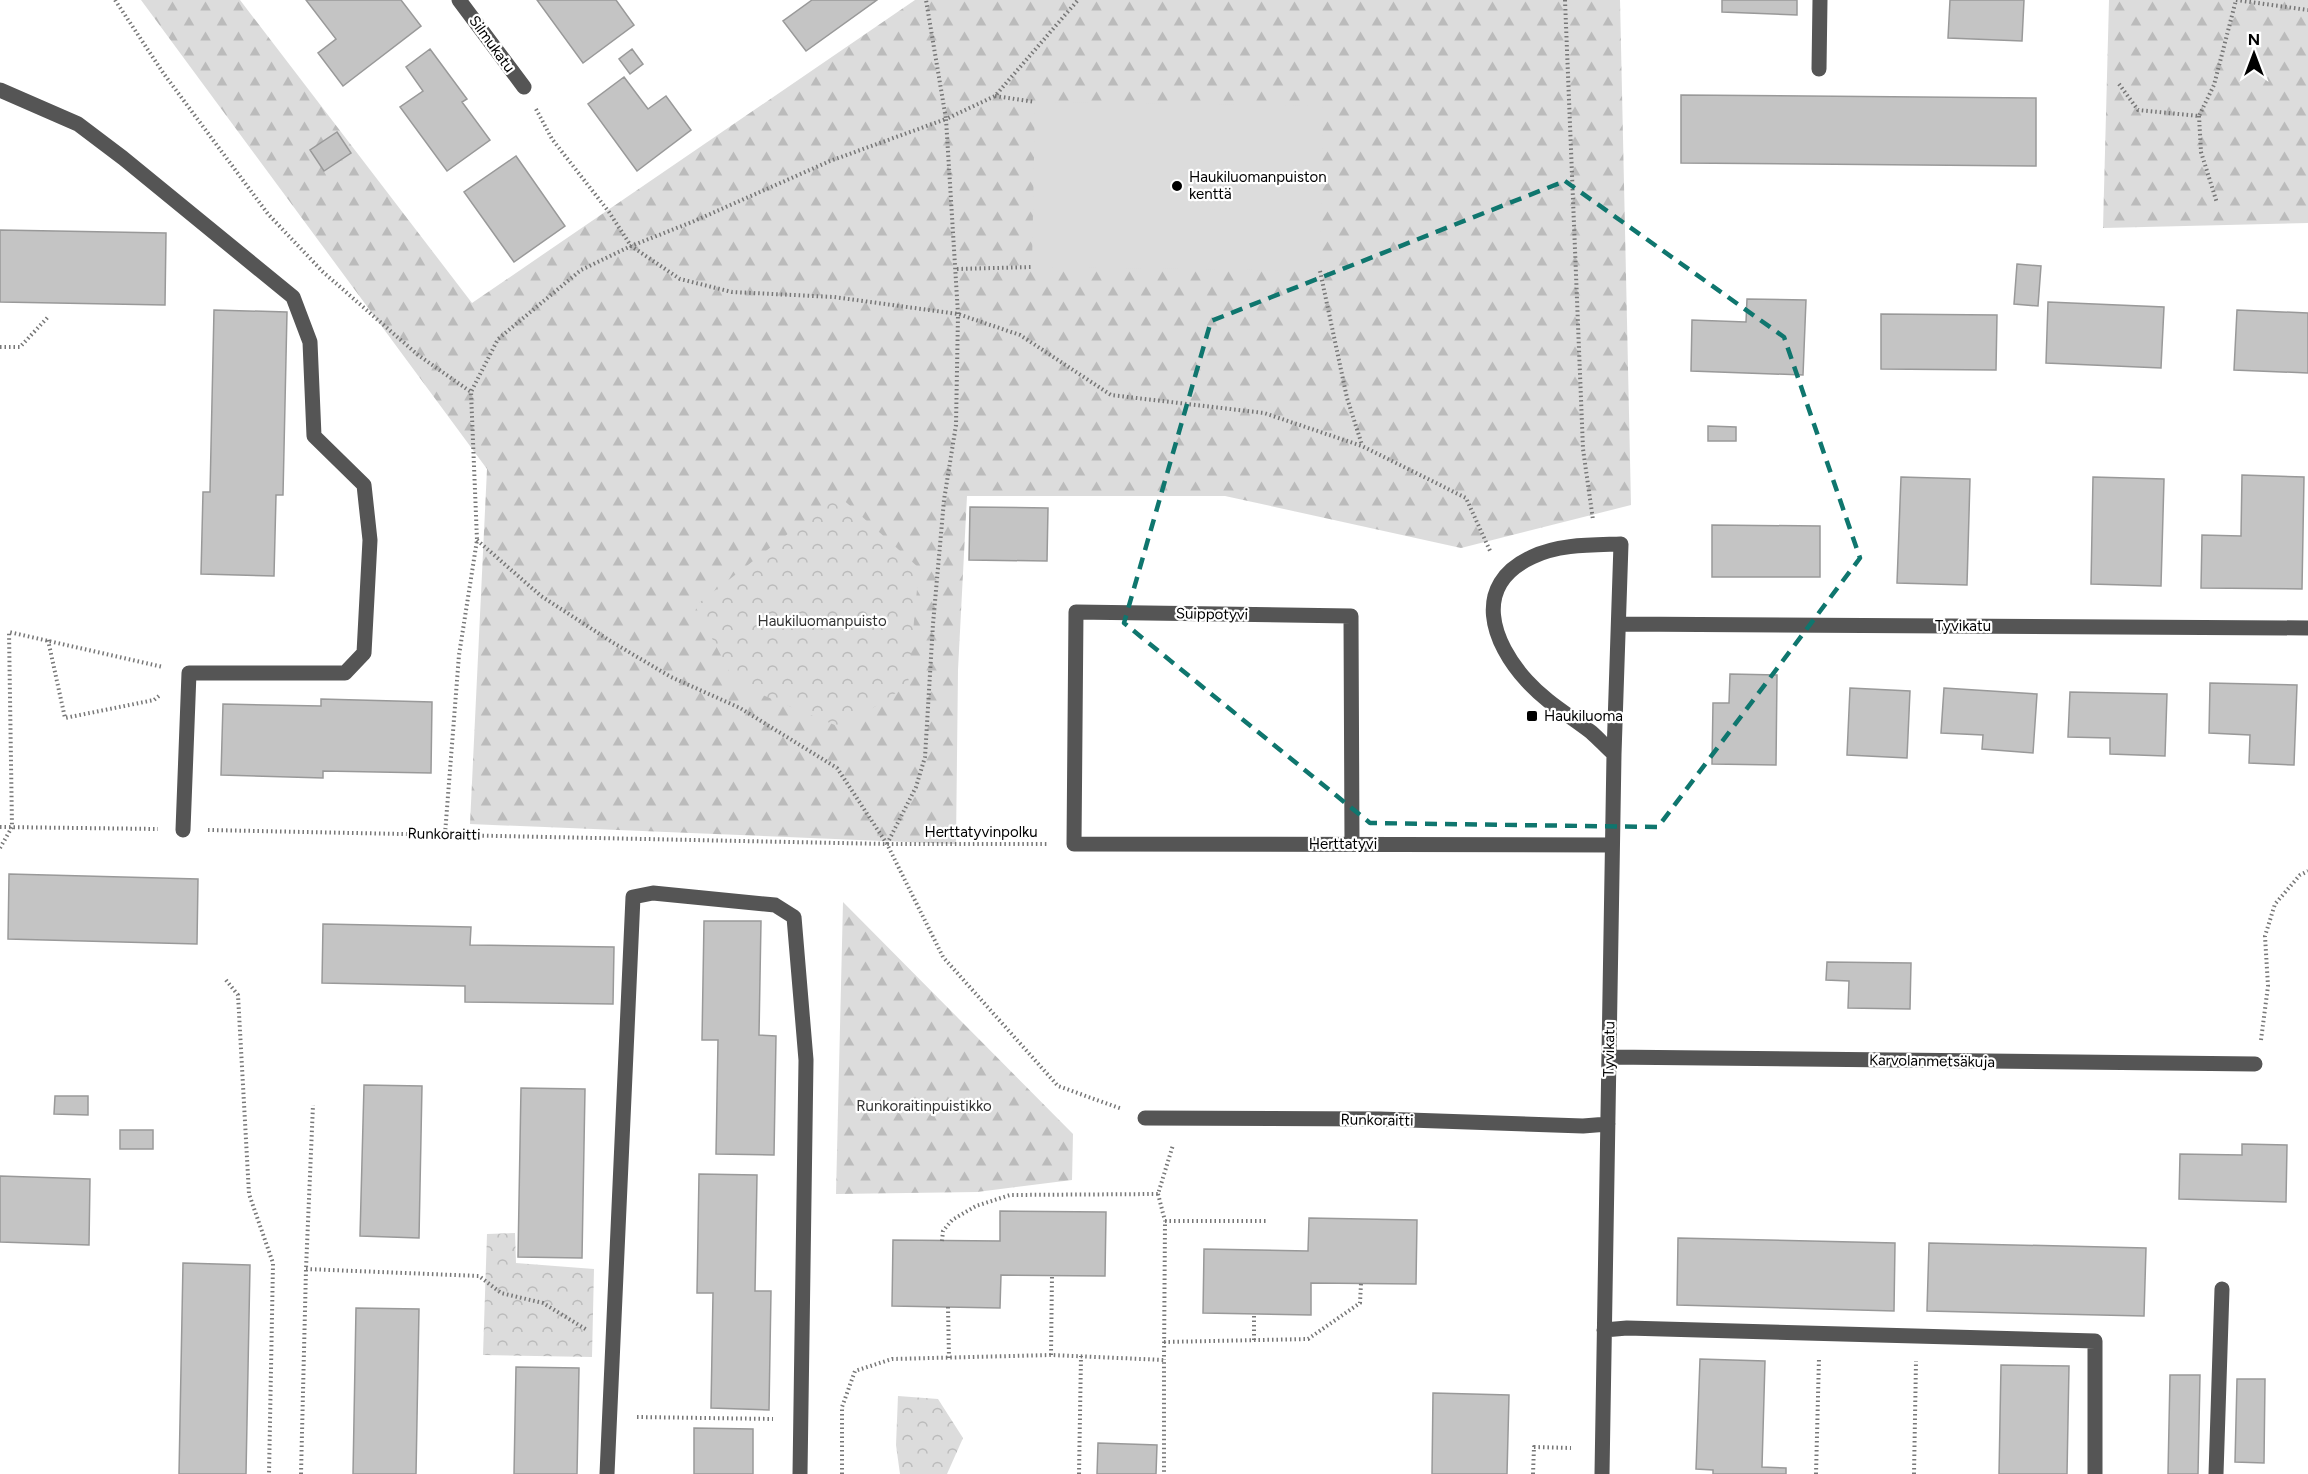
<svg xmlns="http://www.w3.org/2000/svg" width="2308" height="1474" viewBox="0 0 2308 1474" font-family="Figtree,sans-serif">
  <style>
    .forest { fill: url(#forest-firs) }
    .park { fill: url(#park-crowns) }
    .pitch { fill: #dcdcdc }
    .building { fill: #c4c4c4; stroke: #999; stroke-width: 1.5 }
    .lines { fill: none; stroke-linecap: round; stroke-linejoin: round }
    .path { stroke: #777; stroke-width: 4; stroke-dasharray: 1.5 3; stroke-linecap: butt }
    .minor { stroke: #555; stroke-width: 15 }
    .marked { fill: none; stroke: #0f766e; stroke-width: 4.5; stroke-dasharray: 12 8; stroke-linejoin: round }
    .poi-dot { fill: #000; stroke: #fff; stroke-width: 2 }
    .labels { text-anchor: middle; stroke-width: 4.5; stroke-linejoin: round; paint-order: stroke }
    .street-label { font-size: 15px; fill: #000; stroke: #fff }
    .poi-label { font-size: 15px; fill: #000; stroke: #fff; text-anchor: start }
    .park-label { font-size: 15px; fill: #333; stroke: #fff }
  </style>
  <defs>
    <pattern id="forest-firs" width="22" height="20" patternUnits="userSpaceOnUse" patternTransform="scale(1.5)"><rect width="22" height="20" fill="#dcdcdc"/><path d="M5 1l3.5 6h-7zM16 11l3.5 6h-7z" fill="#bbb"/></pattern>
    <pattern id="park-crowns" width="20" height="18" patternUnits="userSpaceOnUse" patternTransform="scale(1.5)"><rect width="20" height="18" fill="#dcdcdc"/><path d="M2 6a3 3 0 1 1 6 0M12 15a3 3 0 1 1 6 0" fill="none" stroke="#bbb"/></pattern>
  </defs>
  <rect width="100%" height="100%" fill="#fff"/>
  <path class="forest" d="M141,0H240L472,303L915,0H1620L1631,505L1461,548L1225,496H967L958,670L956,844L470,824L487,469Z
    M2109,0H2308V223L2103,228Z
    M843,902L1073,1134L1072,1180L977,1192L836,1194Z"/>
  <path class="park" d="M838,495L919,568L908,685L842,728L736,684L695,606Z
    M515,1233L516,1263L594,1269L592,1357L483,1355L487,1234Z
    M898,1396L938,1399L963,1438L947,1474H900L896,1445Z"/>
  <path class="pitch" d="M1035,102L1323,106L1320,271L1032,267Z"/>
  <path class="building" d="M306,0H401L421,26L343,86L318,53L336,39Z
    M537,0H616L634,25L583,63Z
    M812,0H877L806,51L783,21Z
    M1722,0H1797V15L1722,12Z
    M1950,0H2024L2022,41L1948,38Z
    M430,49L467,99L462,102L490,140L447,171L400,107L423,91L406,67Z
    M632,49L643,64L630,74L619,59Z
    M624,77L648,109L666,96L691,130L637,171L588,104Z
    M1681,95L2036,98V166L1681,163Z
    M337,132L351,153L324,171L310,150Z
    M516,156L565,226L514,262L464,192Z
    M0,230L166,233L165,305L0,302Z
    M2017,264L2041,266L2038,306L2014,304Z
    M1747,299L1806,300L1803,375L1691,371L1692,320L1746,322Z
    M2048,302L2164,307L2161,368L2046,363Z
    M214,310L287,312L283,495H276L274,576L201,574L203,492H210Z
    M2237,310L2308,313V373L2234,370Z
    M1881,314L1997,315L1996,370L1881,369Z
    M1708,426L1736,427V441H1708Z
    M2242,475L2304,477L2302,589L2201,588L2202,535L2241,536Z
    M1901,477L1970,479L1967,585L1897,583Z
    M2093,477L2164,479L2161,586L2091,584Z
    M970,507L1048,508L1047,561L969,560Z
    M1712,525L1820,526V577H1712Z
    M1730,674L1777,675L1776,765L1712,764L1713,703H1729Z
    M2210,683L2297,685L2294,765L2249,763L2250,735L2209,733Z
    M1850,688L1910,691L1907,758L1847,755Z
    M1944,688L2037,694L2033,753L1982,749L1983,735L1941,733Z
    M2070,692L2167,694L2165,756L2110,754V738L2068,737Z
    M321,699L432,702L431,773L323,771V778L221,775L223,704L321,706Z
    M9,874L198,879L197,944L8,939Z
    M704,921H761L759,1035L776,1036L774,1155L716,1154L718,1040H702Z
    M323,924L471,927L470,945L614,947L613,1004L465,1002V986L322,983Z
    M1827,962L1911,963L1910,1009L1848,1008L1849,981L1826,980Z
    M364,1085L422,1086L419,1238L360,1236Z
    M521,1088L585,1089L582,1258L518,1257Z
    M55,1096H88V1115L54,1114Z
    M120,1130H153V1149H120Z
    M2242,1144L2287,1145L2286,1202L2179,1199L2180,1154L2242,1155Z
    M699,1174L757,1175L755,1291H771L769,1410L711,1408L713,1293H697Z
    M0,1176L90,1179L89,1245L0,1242Z
    M1000,1211L1106,1212L1105,1276L1001,1275L1000,1308L892,1306L893,1240L1000,1241Z
    M1309,1218L1417,1220L1416,1284L1311,1283V1315L1203,1313L1204,1249L1308,1251Z
    M1678,1238L1895,1243L1894,1311L1677,1305Z
    M1929,1243L2146,1248L2144,1316L1927,1311Z
    M183,1263L250,1265L246,1474H179Z
    M356,1308L419,1309L416,1474H353Z
    M1700,1359L1765,1361L1762,1467L1786,1468V1474H1713V1470L1696,1469Z
    M2001,1365L2069,1366L2067,1474H1999Z
    M516,1367L579,1368L577,1474H514Z
    M2170,1375H2200L2198,1474H2168Z
    M2237,1379H2265L2264,1463L2235,1462Z
    M1433,1393L1509,1395L1507,1474H1432Z
    M694,1428L753,1429V1474H694Z
    M1098,1443L1157,1445L1156,1474H1097Z"/>
  <g class="lines">
    <path class="path" d="M115,0L164,74L268,214L323,272L418,355L471,392
      M1565,0L1583,449L1593,520
      M2236,0L2308,10
      M2119,84L2138,110L2199,116L2214,85L2236,0
      M995,96L1035,102
      M536,109L552,139L609,212L631,246L680,279L732,292L834,297L958,314L1020,335L1111,395L1264,413L1362,446L1466,498L1491,553
      M2199,116L2201,152L2217,203
      M957,269L1032,267
      M1320,271L1347,398L1362,445
      M0,347H20L48,317
      M477,540L541,596L612,642L671,677L740,708L837,768L887,844L943,957L1058,1086L1122,1109
      M48,640L65,718L154,700L160,695
      M0,827L158,829
      M208,830L887,844H1049
      M445,834L459,655L477,540L471,392L498,339L581,270L631,246L692,222L830,161L946,119L926,0
      M887,844L916,787L925,757L933,624L944,500L956,425L958,314L946,119L995,96L1078,0
      M0,848L12,827L9,632L163,667
      M226,980L238,995L249,1194L273,1263L269,1474
      M2261,1040L2268,986L2265,936L2275,904L2300,875L2308,871
      M1158,1194L1165,1221L1164,1360
      M1165,1221H1266
      M942,1241L943,1231L952,1220L976,1206L1010,1195L1158,1194L1173,1145
      M306,1269L479,1276L501,1293L543,1303L587,1330
      M948,1307L949,1358
      M1254,1340V1314
      M1164,1342L1308,1339L1360,1303L1361,1283
      M1051,1355L1052,1275
      M637,1417L773,1419
      M301,1474L306,1269L313,1105
      M842,1474V1407L855,1371L892,1359L1051,1355L1164,1360V1474
      M1079,1474L1081,1356
      M1533,1474L1534,1447L1571,1448
      M1816,1474L1819,1358
      M1914,1474L1916,1361"/>
    <path class="minor" d="M459,0L524,87
      M1819,69L1820,0
      M0,90L78,124L123,158L293,297L310,342L314,436L364,485L370,540L364,653L345,673H189L183,830
      M1619,624L2308,628
      M1352,844L1351,616L1076,612L1074,844L1612,845
      M1609,1057L2255,1064
      M1145,1118L1380,1119L1583,1126L1608,1124
      M1604,1330L1627,1328L2095,1341V1474
      M607,1474L633,897L653,893L775,905L794,917L806,1060L800,1474
      M1602,1474L1614,754L1621,544C1592,545 1559,544 1532,557C1471,585 1492,643 1527,681C1546,702 1569,715 1591,732C1599,739 1606,747 1614,754
      M2216,1474L2222,1289"/>
  </g>
  <path class="marked" d="M1565,181L1784,337L1860,558L1658,827L1370,823L1124,623L1211,321Z"/>
  <g class="poi-dot">
    <circle cx="1177" cy="186" r="6"/>
    <rect x="1526" y="710" width="12" height="12" rx="3"/>
  </g>
  <g class="labels">
    <g class="street-label">
      <text transform="translate(492 44) rotate(54)" y="5">Silmukatu</text>
      <text transform="translate(1212 614) rotate(1)" y="5">Suippotyvi</text>
      <text x="1963" y="631">Tyvikatu</text>
      <text x="981" y="837">Herttatyvinpolku</text>
      <text transform="translate(444 834) rotate(1)" y="5">Runkoraitti</text>
      <text x="1343" y="849">Herttatyvi</text>
      <text transform="translate(1609 1049) rotate(-89)" y="5">Tyvikatu</text>
      <text transform="translate(1932 1061) rotate(1)" y="5">Karvolanmetsäkuja</text>
      <text transform="translate(1377 1120) rotate(1)" y="5">Runkoraitti</text>
    </g>
    <g class="poi-label">
      <text x="1189" y="182">Haukiluomanpuiston<tspan x="1189" dy="17">kenttä</tspan></text>
      <text x="1544" y="721">Haukiluoma</text>
    </g>
    <g class="park-label">
      <text x="822" y="626">Haukiluomanpuisto</text>
      <text x="924" y="1111">Runkoraitinpuistikko</text>
    </g>
  </g>
  <g transform="translate(2254 54)" stroke="#ffffff" stroke-width="4.5" paint-order="stroke">
  <path d="M0-4.5L10 22L0 15L-10 22Z" fill="#000000"/>
  <text y="-9" font-size="16" font-weight="bold" text-anchor="middle" fill="#000000">N</text>
  </g>
</svg>
